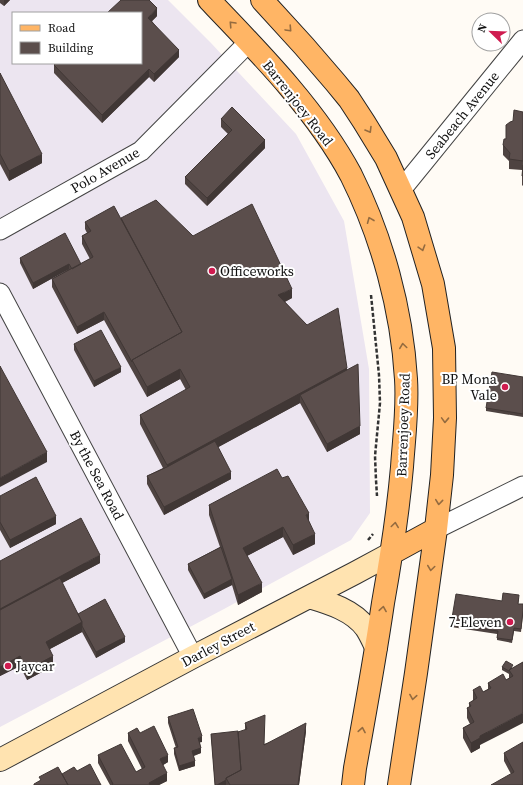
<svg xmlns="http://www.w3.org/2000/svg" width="523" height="785" viewBox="0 0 523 785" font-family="'Source Serif 4',serif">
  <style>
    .industrial { fill: #ece5f0; fill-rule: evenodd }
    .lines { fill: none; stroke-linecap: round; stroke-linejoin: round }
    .street-casing { stroke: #444; stroke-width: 21 }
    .secondary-casing { stroke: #333; stroke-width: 24 }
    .primary-casing { stroke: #222; stroke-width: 24 }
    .path { stroke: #333; stroke-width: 2.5; stroke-dasharray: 4 2; stroke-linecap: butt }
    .street { stroke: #fff; stroke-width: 19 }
    .secondary { stroke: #ffe3b0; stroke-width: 22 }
    .primary { stroke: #ffb565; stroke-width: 22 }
    .wall { fill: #4e4341 }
    .shaded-wall { fill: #403735 }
    .building { fill: #5b4e4c; stroke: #403735 }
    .oneway { stroke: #946b3f }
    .poi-dot { fill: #cf1b4f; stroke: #fff; stroke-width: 1.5 }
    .labels { text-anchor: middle; stroke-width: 4; stroke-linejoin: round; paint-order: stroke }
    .street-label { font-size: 14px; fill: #111; stroke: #fff }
    .poi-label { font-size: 14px; fill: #111; stroke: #fff; text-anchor: start }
  </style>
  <rect width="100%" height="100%" fill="#fffbf5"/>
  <path class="industrial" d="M0,0H168L211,43L296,134L344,221L369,369L370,513L351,540L224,609L0,727ZM13,13H141V63H13Z"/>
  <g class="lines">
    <defs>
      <path id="street" d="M401,190L523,40
        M0,230L141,151L249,42
        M0,293L193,657
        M436,529L523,486"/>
      <path id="secondary" d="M309,597C329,603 353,610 366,628C370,634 373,641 376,647
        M0,760L193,657L355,573L392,553"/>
      <path id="primary" d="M209,0C259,52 317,111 351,175C382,237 402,310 406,379C408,408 404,438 402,467C398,513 391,558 383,603C375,658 365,713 355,768L353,785
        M262,0L304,46L335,82L349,99L364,122L386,158L413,217L433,284L444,348L445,418L442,475L436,529L416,673L399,785
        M392,553L436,529"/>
    </defs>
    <use href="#street" class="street-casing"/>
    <use href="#secondary" class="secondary-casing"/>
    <use href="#primary" class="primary-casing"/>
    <path class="path" d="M371,295L379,375L380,403L375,456L376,480L377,496
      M368,540L373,534"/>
    <use href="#street" class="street"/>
    <use href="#secondary" class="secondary"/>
    <use href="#primary" class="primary"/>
  </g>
  <path class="wall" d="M0,0H10L4,6L0,3Z
    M141,13L157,16L152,21L179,57L154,82L149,77L102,123L54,73V65Z
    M0,73L42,163L9,181L0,164Z
    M523,112V186L522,185V170L509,169V161L503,155V145L513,121Z
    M221,119L265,148L207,206L185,184V177L228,134L221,127Z
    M121,218L193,236L292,298L285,302L347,369L360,434L327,452L300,403L218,447L231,479L164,515L147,484V476L163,468L140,424V415L186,390L180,379L147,397L104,320L77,334L52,287V279L69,269L33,289L20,263V258L81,264L90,259L82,244V236L87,233L85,229V222L121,220Z
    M74,344L121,372L94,387L74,350Z
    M523,377V417L486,411V408Z
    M282,478L309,522L315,544L293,555L283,537L247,556L262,592L238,605L232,585L204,599L188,570V564L220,547L209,515V505Z
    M0,496L56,524L10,548L0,530Z
    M0,561L100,563L62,583L78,614L125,642L96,658L82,632L50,649L53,666L27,680L20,666L0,676Z
    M519,598L518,604H523V614L521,632L514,631L512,643L497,640V634L451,627V624L502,601Z
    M523,662L480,745V748L471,753L463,738V728L470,724L467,718V708L469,707V703L473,701V690L483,692L488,689V683L506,680L509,678V673V674L502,670V667L513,668Z
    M168,717L202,742H200L201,753L194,756L195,766L179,771L174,754V748H176L168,723Z
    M245,723L264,744L306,731L299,785H215L211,734L238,735L245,730Z
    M128,733H140L168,762L163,765L167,781L159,785H110L98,763V755L136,772L142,769L128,741Z
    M504,753L523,785L511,774L504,761Z"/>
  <path class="shaded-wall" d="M4,0H10L4,6Z
    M157,8V16L148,25V18Z
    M179,50V57L154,82V74Z
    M149,69V77L102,123V115Z
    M265,140V148L207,206V198Z
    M42,154V163L9,181V171Z
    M69,264V269L33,289V283Z
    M292,289V298L278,305V295Z
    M104,312V320L77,334V327Z
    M121,367V372L94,387V381Z
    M347,368V378L300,395V403L167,475V465Z
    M180,369V379L147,397V387Z
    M360,426V434L327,452V444Z
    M47,452V462L0,487V478Z
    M231,472V479L164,515V507Z
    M309,513V523L306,515Z
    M56,516V524L10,548V540Z
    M283,527V537L243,558V548Z
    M315,534V544L293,555V545Z
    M100,555V563L0,616V609Z
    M232,579V585L204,599V594Z
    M262,583V592L238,605V595Z
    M82,622V632L46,651V642Z
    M125,637V642L96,658V652Z
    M20,656V666L0,676V667Z
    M53,656V666L27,680V670Z
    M523,713V723L480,745V748L471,753V743L480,736Z
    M306,723V731L299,785H298Z
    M202,736V742L198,743V738Z
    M201,748V753L192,756V751Z
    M168,755V762L160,767V759Z
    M195,761V766L179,771V766Z
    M167,773V781L159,785H149V783Z
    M226,780V785H217Z"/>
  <path class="building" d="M121,0H149L157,8L148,18L179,50L154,74L149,69L102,115L54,65L56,63H141V13H107Z
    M0,73L42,154L9,171L0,154Z
    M232,107L265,140L207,198L185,177L232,130L221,119Z
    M514,110L523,112V161L509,159L510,153L503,145L504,139H506V125L510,122L513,121Z
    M523,165V176H522Z
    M156,200L193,236L252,204L292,289L278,295L307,325L338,308L347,368L167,465L140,415L190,387L180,369L147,387L132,360L182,332L121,218Z
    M114,206L182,332L132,360V362L104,312L77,327L52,279L93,257L82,236L91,231L85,222Z
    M65,233L81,264L72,269L69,264L33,283L20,258Z
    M101,330L121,367L94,381L74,344Z
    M358,364L360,426L327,444L300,395Z
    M0,366L47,452L0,478Z
    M492,372L523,377V414L486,408Z
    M215,441L231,472L164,507L147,476L167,467Z
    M277,469L282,478L288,476L309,513L306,515L315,534L293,545L283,527L243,548L262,583L238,595L209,505Z
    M36,477L56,516L10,540L0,522V496Z
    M81,518L100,555L0,609V561Z
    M221,547L232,579L204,594L188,564Z
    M60,578L82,622L46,642L53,656L27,670L20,656L0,667V610Z
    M503,593L519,595L518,604H523V611L521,629L514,628L512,640L497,638L498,631L451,624L456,594L502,601Z
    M105,599L125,637L96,652L82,626V622L78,614Z
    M506,661L513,665L509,671L502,667Z
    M523,662V713L480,736V738L471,743L463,728L474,722L467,708L471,706L469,703L477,698L473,690L480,686L483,692L491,688L488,683L503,674L506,680L513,676L509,670Z
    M193,709L202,736L198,738L201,748L192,751L195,761L179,766L174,748L178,747L168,717Z
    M265,715L264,745L306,723L298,785H230L226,778L241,770L238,732L247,729L245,723Z
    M154,726L168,755L160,759L167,773L149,783L150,785H112L113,784L98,755L121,744L136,772L145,767L128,733L137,728L140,733Z
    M238,731L241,770L226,778V780L217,785H215L211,734Z
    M523,742V785H491L514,772L504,753Z
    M90,764L101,785H68L62,774L74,767L77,771Z
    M58,767L68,785H34V784L41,780L39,777Z"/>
  <defs><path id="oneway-chevron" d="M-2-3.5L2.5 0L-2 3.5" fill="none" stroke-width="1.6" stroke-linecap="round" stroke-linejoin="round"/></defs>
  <g class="oneway">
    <use href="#oneway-chevron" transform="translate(232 24) rotate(-133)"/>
    <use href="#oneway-chevron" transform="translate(289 29) rotate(47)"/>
    <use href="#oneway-chevron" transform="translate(369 130) rotate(59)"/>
    <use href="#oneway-chevron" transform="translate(370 220) rotate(-112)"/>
    <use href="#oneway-chevron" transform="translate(422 248) rotate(73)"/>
    <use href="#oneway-chevron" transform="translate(403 346) rotate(-98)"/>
    <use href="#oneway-chevron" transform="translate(445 420) rotate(92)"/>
    <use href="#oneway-chevron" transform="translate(439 502) rotate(96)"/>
    <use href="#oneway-chevron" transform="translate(395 525) rotate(-82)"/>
    <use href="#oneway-chevron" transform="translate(431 568) rotate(98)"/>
    <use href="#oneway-chevron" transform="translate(383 609) rotate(-81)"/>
    <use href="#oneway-chevron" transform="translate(413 697) rotate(99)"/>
    <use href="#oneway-chevron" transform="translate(362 730) rotate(-80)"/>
  </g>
  <g class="poi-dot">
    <circle cx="212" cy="271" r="4"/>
    <circle cx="505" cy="387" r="4"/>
    <circle cx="510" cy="622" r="4"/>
    <circle cx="8" cy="666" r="4"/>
  </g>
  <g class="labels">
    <g class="street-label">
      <text transform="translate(298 103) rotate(52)" y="5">Barrenjoey Road</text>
      <text transform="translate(462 115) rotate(-51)" y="5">Seabeach Avenue</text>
      <text transform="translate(105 170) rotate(-30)" y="5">Polo Avenue</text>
      <text transform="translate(403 425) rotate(-88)" y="5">Barrenjoey Road</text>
      <text transform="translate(97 475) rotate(62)" y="5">By the Sea Road</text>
      <text transform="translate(218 644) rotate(-28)" y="5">Darley Street</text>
    </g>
    <g class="poi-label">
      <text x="220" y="276">Officeworks</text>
      <text x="497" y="384" text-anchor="end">BP Mona<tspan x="497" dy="16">Vale</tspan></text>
      <text x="502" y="627" text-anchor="end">7-Eleven</text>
      <text x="16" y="671">Jaycar</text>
    </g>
  </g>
  <rect x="12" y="12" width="130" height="52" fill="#ffffff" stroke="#a0a0a0"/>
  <rect x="20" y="25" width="20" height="6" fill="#ffb565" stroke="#a0a0a0"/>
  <text x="48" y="32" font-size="12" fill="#111111">Road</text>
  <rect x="20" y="42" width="20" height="12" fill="#5b4e4c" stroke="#a0a0a0"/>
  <text x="48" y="52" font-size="12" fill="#111111">Building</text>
  <g transform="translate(491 32) rotate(293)"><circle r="19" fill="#ffffff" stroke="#a0a0a0"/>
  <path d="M0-3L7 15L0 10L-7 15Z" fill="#cf1b4f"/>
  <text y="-6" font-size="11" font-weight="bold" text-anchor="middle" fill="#111111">N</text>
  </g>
</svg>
